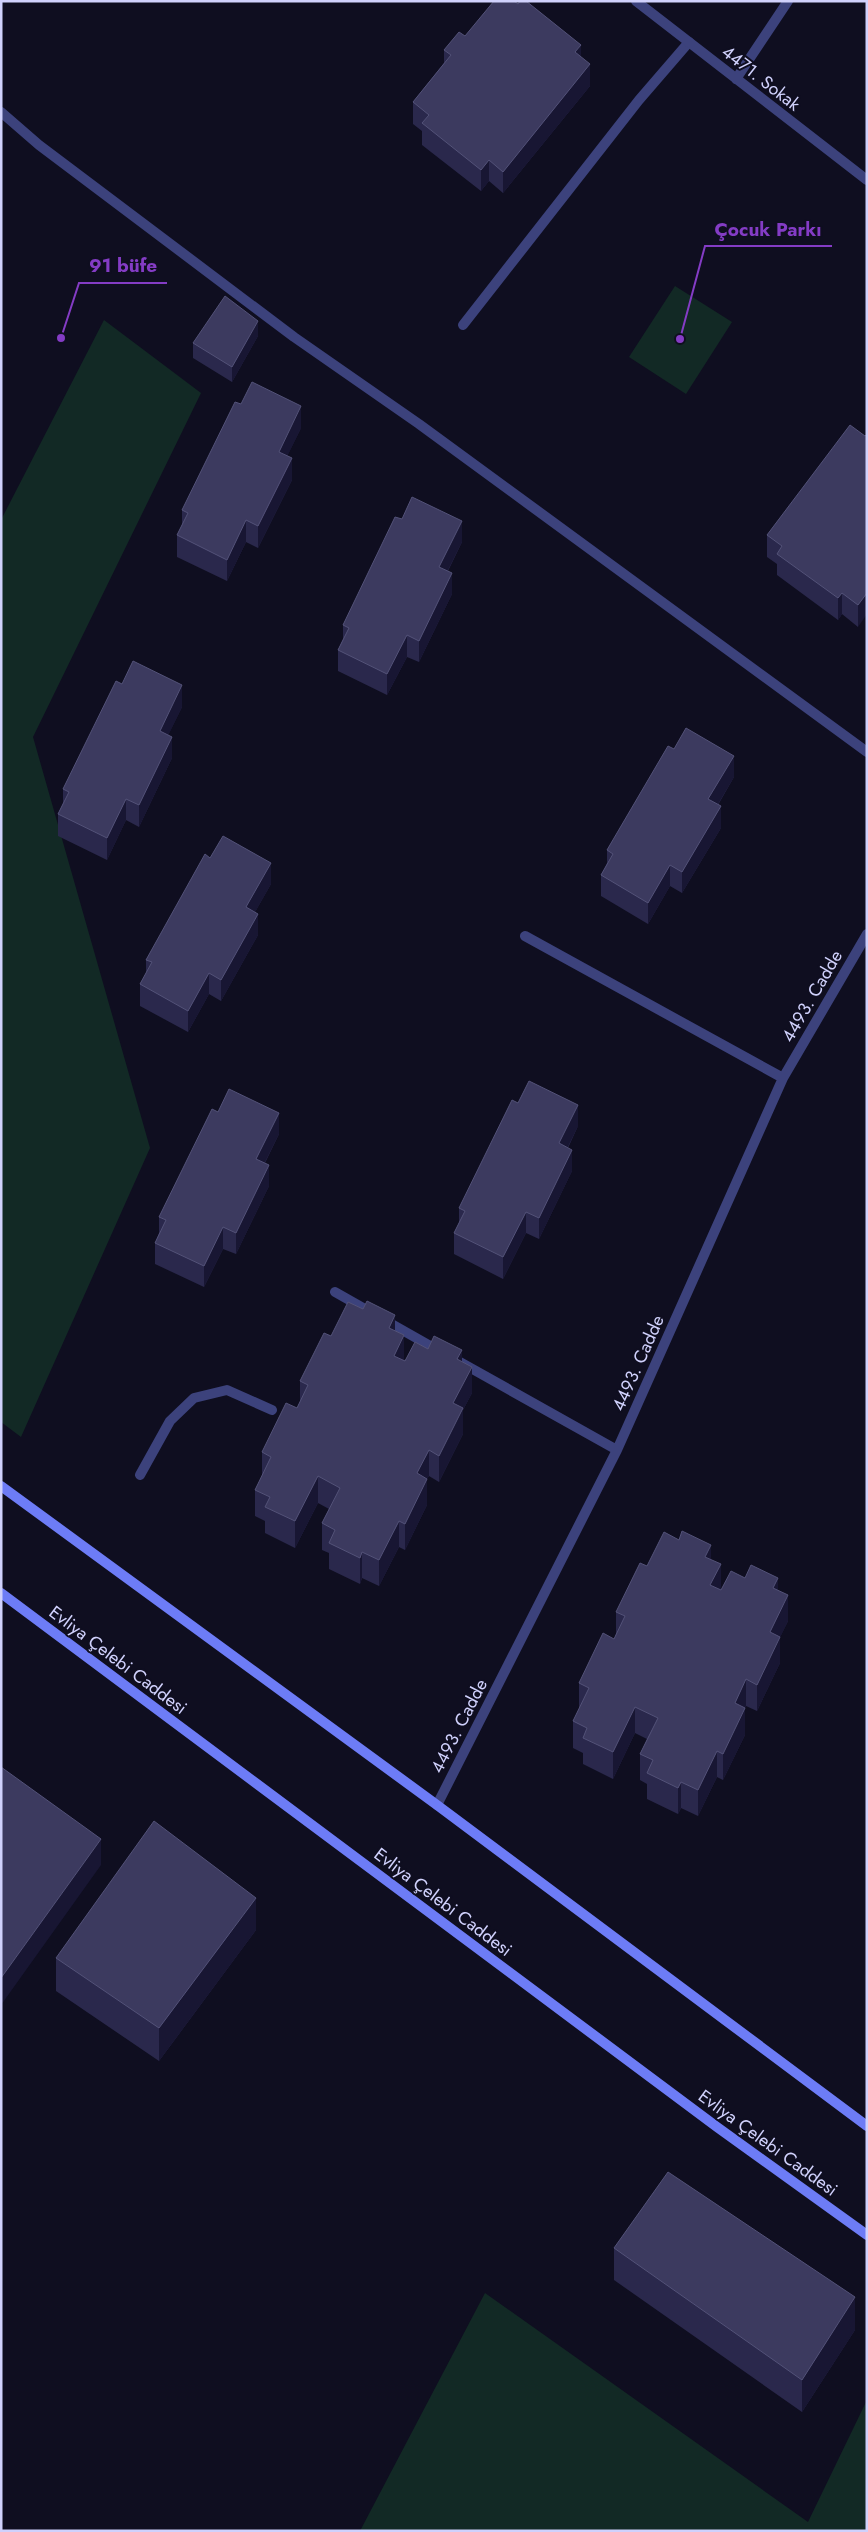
<svg xmlns="http://www.w3.org/2000/svg" width="868" height="2532" viewBox="0 0 868 2532" font-family="Jost,sans-serif">
  <style>
    .green { fill: #122925 }
    .lines { fill: none; stroke-linecap: round; stroke-linejoin: round }
    .lane { stroke: #3c427c; stroke-width: 10 }
    .street { stroke: #3c427c; stroke-width: 10 }
    .secondary { stroke: #6d7cf6; stroke-width: 10 }
    .wall { fill: #2a284c }
    .shaded-wall { fill: #181633 }
    .building { fill: #3c3a5f; stroke: #535278 }
    .labels { text-anchor: middle; stroke-width: 4; stroke-linejoin: round; paint-order: stroke }
    .street-label { font-size: 18px; fill: #d0d1fc; stroke: #0f0e20 }
    .leader { fill: none; stroke: #843cc5; stroke-width: 2 }
    .callout-dot { fill: #843cc5; stroke: #0f0e20; stroke-width: 2 }
    .callout-label { font-size: 19px; text-anchor: middle; font-weight: bold; fill: #843cc5; stroke: #0f0e20; stroke-width: 4; stroke-linejoin: round; paint-order: stroke }
  </style>
  <rect width="100%" height="100%" fill="#0f0e20"/>
  <path class="green" d="M675,286L732,322L686,394L629,357Z
    M104,320L201,393L33,737L150,1148L21,1437L1,1422V520Z
    M485,2293L808,2522L867,2400V2531H360Z"/>
  <g class="lines">
    <path class="lane" d="M463,325L639,100L689,42
      M140,1475L170,1421L194,1398L227,1390L272,1410"/>
    <path class="street" d="M636,1L867,180
      M736,79L788,1
      M1,112L39,145L294,337L419,424L867,752
      M525,936L783,1078
      M335,1292L441,1352
      M460,1362L617,1450
      M437,1805L617,1450L783,1078L867,934"/>
    <path class="secondary" d="M1,1486L437,1805L867,2126
      M1,1593L717,2127L867,2235"/>
  </g>
  <path class="wall" d="M465,36L581,57L590,86L503,193L489,181L481,191L422,145V131L413,124V102L444,63V50Z
    M258,336L232,382L193,358V343Z
    M301,428L287,456L292,480L258,548L246,542L227,581L177,557V535L182,525V510Z
    M865,436L858,627L842,614L838,620L777,575V564L767,557V535Z
    M402,519L462,542L448,571L452,594L419,662L407,657L387,695L338,671V650L343,639V625Z
    M122,684L182,707L168,735L172,758L139,827L126,820L107,860L58,836V814L63,803V789Z
    M674,749L734,777L718,805L721,828L682,893L670,886L648,924L601,896V875L607,863V850Z
    M210,858L271,884L255,912L258,935L221,1001L209,994L188,1032L140,1006V984L146,973V960Z
    M218,1112L279,1134L265,1163L269,1186L236,1254L223,1249L204,1287L155,1264V1243L159,1233V1217Z
    M578,1126L568,1148L572,1171L539,1239L526,1233L503,1279L454,1254V1233L459,1223V1208Z
    M395,1330L404,1360L428,1349L462,1361L472,1393L463,1410V1434L439,1482L429,1476L427,1479V1505L405,1550L399,1547L379,1586L362,1578L360,1584L329,1569V1553L322,1550V1523L329,1509L318,1503L295,1548L265,1533V1521L255,1516V1490L262,1476V1452L297,1408L300,1402V1381L331,1336Z
    M711,1560L721,1590L745,1578L778,1590L788,1621L780,1637V1663L757,1711L746,1706L745,1708V1735L723,1780L717,1777L698,1816L681,1808L678,1814L647,1799V1784L640,1780V1754L647,1739L635,1733L613,1779L583,1764V1753L573,1748V1721L579,1709V1683L614,1639L616,1634V1612Z
    M256,1930L159,2061L56,1991V1958Z
    M614,2248L855,2330L802,2412L614,2280Z"/>
  <path class="shaded-wall" d="M581,45V66L575,52Z
    M590,64V86L503,193V172Z
    M489,160V181L481,191V170Z
    M258,321V336L232,382V367Z
    M301,406V428L279,473V452Z
    M292,458V480L258,548V526Z
    M246,520V542L227,581V560Z
    M462,521V542L439,588V567Z
    M452,573V594L419,662V641Z
    M842,593V614L838,620V598Z
    M867,593V614L858,627V605Z
    M407,635V657L387,695V674Z
    M182,685V707L160,752V731Z
    M172,737V758L139,827V805Z
    M734,756V777L708,821V799Z
    M126,799V820L107,860V838Z
    M721,806V828L682,893V872Z
    M271,863V884L246,928V907Z
    M670,865V886L648,924V903Z
    M258,914V935L221,1001V980Z
    M209,973V994L188,1032V1011Z
    M578,1105V1126L559,1165V1143Z
    M279,1113V1134L256,1180V1159Z
    M572,1150V1171L539,1239V1218Z
    M269,1165V1186L236,1254V1233Z
    M526,1212V1233L503,1279V1257Z
    M223,1227V1249L204,1287V1266Z
    M395,1315V1342L389,1328Z
    M404,1335V1361L394,1356Z
    M462,1350V1376L457,1359Z
    M472,1367V1393L463,1410V1434L439,1482V1456L453,1403Z
    M429,1450V1476L427,1479V1505L405,1550V1524L417,1473Z
    M318,1476V1503L295,1548V1521Z
    M399,1521V1547L379,1586V1560Z
    M711,1545V1571L705,1557Z
    M362,1552V1578L360,1584V1558Z
    M721,1564V1591L710,1585Z
    M778,1578V1604L773,1588Z
    M788,1595V1621L770,1658V1632Z
    M780,1637V1663L757,1711V1685Z
    M746,1679V1706L736,1727L745,1708V1735L723,1780V1754L735,1703Z
    M635,1707V1733L613,1779V1752Z
    M717,1751V1777L698,1816V1790Z
    M681,1782V1808L678,1814V1788Z
    M101,1839V1865L1,2005V1978Z
    M256,1898V1930L159,2061V2028Z
    M855,2297V2330L802,2412V2380Z"/>
  <path class="building" d="M494,1H514L518,4L520,1H526L581,45L575,52L590,64L503,172L489,160L481,170L422,123L429,115L413,102L451,55L444,50L459,32L465,36Z
    M225,296L258,321L232,367L193,343Z
    M252,382L301,406L279,452L292,458L258,526L246,520L227,560L177,535L188,513L182,510L235,402L241,404Z
    M850,425L865,436L867,434V593L858,605L842,593L838,598L777,554L782,546L767,535Z
    M412,497L462,521L439,567L452,573L419,641L407,635L387,674L338,650L349,628L343,625L395,517L402,519Z
    M133,661L182,685L160,731L172,737L139,805L126,799L107,838L58,814L69,792L63,789L116,681L122,684Z
    M686,728L734,756L708,799L721,806L682,872L670,865L648,903L601,875L613,854L607,850L668,746L674,749Z
    M223,836L271,863L246,907L258,914L221,980L209,973L188,1011L140,984L152,962L146,960L205,854L210,858Z
    M529,1081L578,1105L559,1143L572,1150L539,1218L526,1212L503,1257L454,1233L465,1211L459,1208L512,1100L518,1103Z
    M229,1089L279,1113L256,1159L269,1165L236,1233L223,1227L204,1266L155,1243L166,1220L159,1217L212,1109L218,1112Z
    M367,1301L395,1315L389,1328L404,1335L394,1356L405,1361L415,1342L428,1349L434,1336L462,1350L457,1359L472,1367L453,1403L463,1408L439,1456L429,1450L417,1473L427,1479L405,1524L399,1521L379,1560L362,1552L360,1558L329,1543L335,1530L322,1523L340,1488L318,1476L295,1521L265,1507L270,1497L255,1490L271,1457L262,1452L286,1403L297,1408L308,1385L300,1381L324,1333L331,1336L348,1302L363,1309Z
    M682,1531L711,1545L705,1557L721,1564L710,1585L721,1590L731,1571L745,1578L751,1565L778,1578L773,1588L788,1595L770,1632L780,1637L757,1685L746,1679L735,1703L745,1708L723,1754L717,1751L698,1790L681,1782L678,1788L647,1773L653,1760L640,1754L658,1718L635,1707L613,1752L583,1738L587,1728L573,1721L589,1688L579,1683L603,1633L614,1639L625,1616L616,1612L640,1563L647,1566L664,1532L679,1540Z
    M1,1767L101,1839L1,1978Z
    M154,1821L256,1898L159,2028L56,1958Z
    M668,2172L855,2297L802,2380L614,2248Z"/>
  <g class="labels">
    <g class="street-label">
      <text transform="translate(761 78) rotate(38)" y="6">4471. Sokak</text>
      <text transform="translate(812 996) rotate(-60)" y="6">4493. Cadde</text>
      <text transform="translate(638 1363) rotate(-66)" y="6">4493. Cadde</text>
      <text transform="translate(118 1660) rotate(37)" y="6">Evliya Çelebi Caddesi</text>
      <text transform="translate(459 1726) rotate(-63)" y="6">4493. Cadde</text>
      <text transform="translate(443 1902) rotate(37)" y="6">Evliya Çelebi Caddesi</text>
      <text transform="translate(768 2143) rotate(36)" y="6">Evliya Çelebi Caddesi</text>
    </g>
  </g>
  <path class="leader" d="M680 339L705 246H832M61 338L79 283H167"/>
  <g class="callout-dot">
    <circle cx="680" cy="339" r="5"/>
    <circle cx="61" cy="338" r="5"/>
  </g>
  <g class="callout-label">
    <text x="768" y="236">Çocuk Parkı</text>
    <text x="123" y="272">91 büfe</text>
  </g>
  <rect width="868" height="2532" fill="none" stroke="#d0d1fc" stroke-width="5"/>
</svg>
